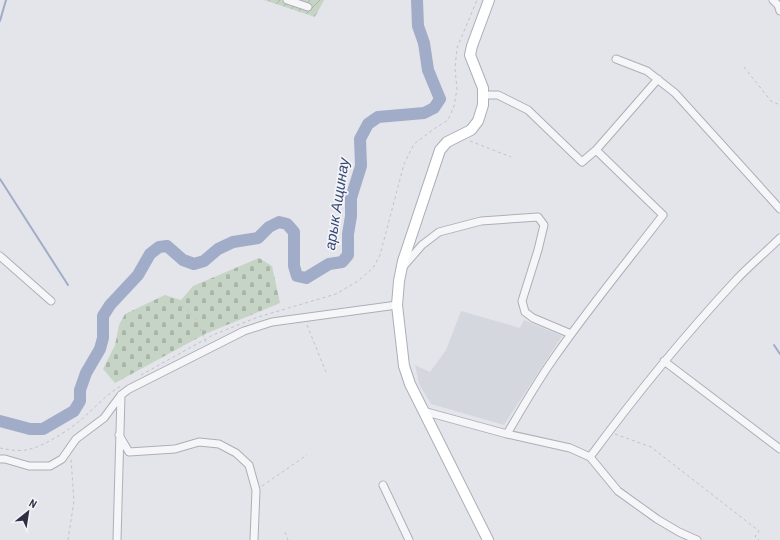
<svg xmlns="http://www.w3.org/2000/svg" width="780" height="540" viewBox="0 0 780 540" font-family="'Archivo Narrow',sans-serif">
  <style>
    .built { fill: #d5d7df }
    .cemetery { fill: url(#cemetery-stones) }
    .garden { fill: url(#garden-furrows) }
    .lines { fill: none; stroke-linecap: round; stroke-linejoin: round }
    .stream { stroke: #a1acc8; stroke-width: 2 }
    .river { stroke: #a1acc8; stroke-width: 12 }
    .street-casing { stroke: #acafb8; stroke-width: 9 }
    .secondary-casing { stroke: #acafb8; stroke-width: 12 }
    .path { stroke: #c1c3c9; stroke-width: 1; stroke-dasharray: 3 3; stroke-linecap: butt }
    .street { stroke: #f6f6f9; stroke-width: 7 }
    .secondary { stroke: #fff; stroke-width: 10 }
    .labels { text-anchor: middle; stroke-width: 3.5; stroke-linejoin: round; paint-order: stroke }
    .water-label { font-size: 15px; font-style: italic; fill: #384873; stroke: #f3f4f8 }
  </style>
  <defs>
    <pattern id="cemetery-stones" width="16" height="16" patternUnits="userSpaceOnUse"><rect width="16" height="16" fill="#c6d4c5"/><path d="M2 7V4a2 2 0 0 1 4 0v3zM10 15v-3a2 2 0 0 1 4 0v3z" fill="#aab6aa"/></pattern>
    <pattern id="garden-furrows" width="10" height="10" patternUnits="userSpaceOnUse"><rect width="10" height="10" fill="#c6d4c5"/><path d="M-1 1l2-2M0 10L10 0M9 11l2-2" fill="none" stroke="#aab6aa"/></pattern>
  </defs>
  <rect width="100%" height="100%" fill="#e3e5ea"/>
  <path class="built" d="M461,311L520,328L524,320L562,336L504,425L431,404L419,384L415,365L430,372L446,350Z"/>
  <path class="cemetery" d="M259,258L272,266L280,303L205,334L115,383L103,369L115,345L119,325L125,314L165,295L181,300L193,286Z"/>
  <path class="garden" d="M264,0H324L315,17Z"/>
  <g class="lines">
    <path class="stream" d="M0,21L6,0
      M0,179L68,285
      M774,345L780,354"/>
    <path class="river" d="M0,421L30,429H43L74,411L80,401V390L86,373L100,349L103,338V316L110,305L138,275L150,254L159,247L167,246L183,260L194,264L204,261L218,249L233,242L258,238L269,227L279,222L287,224L294,232V266L297,276L306,278L329,264L342,262L348,255V234L351,216V198L361,166L360,139L368,124L378,117L424,113L434,108L440,99L428,70L424,43L418,26L417,0"/>
    <defs>
      <path id="street" d="M287,0L308,7
        M773,0L778,5L780,11
        M616,59L647,71L675,93L780,209
        M483,95H498L528,110L582,162L596,150L658,79
        M0,256L51,301
        M402,268L422,245L439,232L481,221L538,217L544,225L538,250L522,301L525,312L533,318L571,334
        M664,361L780,449
        M423,411L507,434L570,448L590,457L618,491L657,519L679,532L697,540
        M507,434C522,408 537,382 554,358C588,309 626,263 663,215L596,150
        M119,435L129,452L175,449L199,442L219,444L236,453L249,465L256,490L254,540
        M590,457C635,396 684,336 736,280C750,265 766,252 780,238
        M0,459H5L29,466H50L62,459L76,439L104,418L121,395L129,389L244,331L272,322L397,305
        M383,485L409,540
        M117,540L121,395"/>
      <path id="secondary" d="M488,540L410,384L404,366L397,305L399,281L403,261L440,150L447,142L471,130L478,121L483,105V88L470,55L472,46L489,0"/>
    </defs>
    <use href="#street" class="street-casing"/>
    <use href="#secondary" class="secondary-casing"/>
    <path class="path" d="M744,67L771,101L780,105
      M470,141L511,157
      M182,305L196,319L206,342
      M307,325L326,372
      M141,375L213,335L258,317L336,294L358,281L373,268L380,255L404,164L414,144L434,129L448,120L454,106L457,89L455,69L457,48L477,0
      M615,434L651,447L759,531L755,537L759,540
      M0,448C10,450 20,452 30,449C45,446 72,428 83,418C96,407 107,393 123,385
      M262,486L307,455
      M285,532L288,540
      M68,540L74,501L71,459"/>
    <use href="#street" class="street"/>
    <use href="#secondary" class="secondary"/>
  </g>
  <g class="labels">
    <g class="water-label">
      <text transform="translate(337 204) rotate(-81)" y="5">арык Ащинау</text>
    </g>
  </g>
  <g transform="translate(28 512) rotate(30)" stroke="#f3f4f8" stroke-width="3" paint-order="stroke">
  <path d="M0-3L7 15L0 10L-7 15Z" fill="#2c3042"/>
  <text y="-6" font-size="11" font-weight="bold" text-anchor="middle" fill="#2c3042">N</text>
  </g>
</svg>
